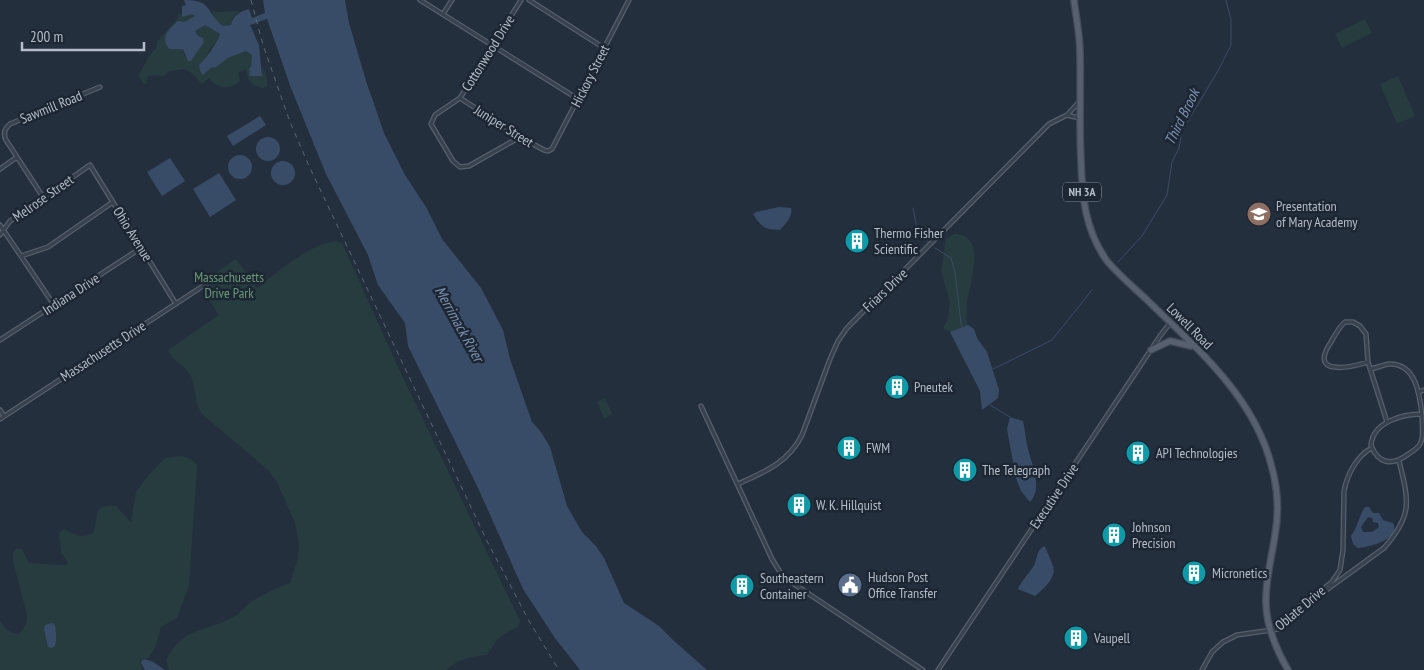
<svg xmlns="http://www.w3.org/2000/svg" width="1424" height="670" viewBox="0 0 1424 670" font-family="'PT Sans Narrow',sans-serif">
  <style>
    .green { fill: #263c3f }
    .water { fill: #394c67; fill-rule: evenodd }
    .lines { fill: none; stroke-linecap: round; stroke-linejoin: round }
    .stream { stroke: #394c67; stroke-width: 1 }
    .minor-casing { stroke: #565f6c; stroke-width: 5.5 }
    .primary-casing { stroke: #414a57; stroke-width: 8 }
    .minor { stroke: #38414e; stroke-width: 3 }
    .primary { stroke: #56606e; stroke-width: 5.5 }
    .rail { stroke: #5a6575; stroke-width: 1; stroke-dasharray: 5 5; stroke-linecap: butt }
    .labels { text-anchor: middle; stroke-width: 5; stroke-linejoin: round; paint-order: stroke }
    .shield { fill: #1d2633; stroke: #878f9c; stroke-width: 1 }
    .shield-label { font-size: 12px; font-weight: bold; fill: #b4bcc9 }
    .street-label { font-size: 14px; fill: #b4bcc9; stroke: #1d2633 }
    .poi-label { font-size: 14px; fill: #b4bcc9; stroke: #1d2633; text-anchor: start }
    .park-label { font-size: 14px; fill: #6b9a76; stroke: #1d2633 }
    .water-label { font-size: 15px; font-style: italic; fill: #7c92b1; stroke: #1d2633 }
  </style>
  <rect width="100%" height="100%" fill="#242f3e"/>
  <path class="green" d="M212,10L216,12L240,11L233,18L231,25L223,26L214,18Z
    M179,13L183,17L192,14L196,16L184,22L169,49H183L185,57L198,36L195,31L205,25L220,34C218,41 214,45 209,51C205,58 204,66 204,74L212,67L215,68L228,58L246,51L252,55L251,66L263,73L261,65C265,71 268,79 267,86L263,88C250,86 248,80 246,69L238,73L240,81C230,90 216,89 209,78L202,84L193,74L185,69L170,71L163,76L157,75L148,76L146,84H144L138,75C145,67 147,55 156,49L157,42L178,18Z
    M1365,19L1372,33L1342,48L1335,34Z
    M1398,76L1415,116L1397,124L1380,84Z
    M954,234C988,234 970,282 967,302C967,310 966,318 968,325L950,332L943,329L948,318L950,303L941,271L946,239Z
    M336,241L342,243L398,367L509,598L520,621L518,627L504,634L497,640L487,655C472,656 457,660 446,670H169L166,660C184,626 204,633 233,617C240,613 245,607 251,602C263,594 276,588 290,583L298,558L299,543L295,523L277,482L268,470L202,414C194,402 196,389 191,376C185,365 172,361 168,350L219,315L203,291L209,287L205,280L236,259L257,288C278,272 309,244 336,241Z
    M605,398L612,414L604,418L597,402Z
    M182,456L193,460L197,465L189,586L177,618L161,627L156,645L149,658L142,659L140,662L143,670H0V621C6,629 10,634 19,634L26,624L27,615L13,561V553L16,549H22L29,563L66,565L68,562L61,553L59,533L64,529C76,535 81,539 93,533C100,517 90,504 116,506L131,522L136,492L148,476L165,458Z"/>
  <path class="water" d="M184,0C213,0 205,12 223,26L231,25C233,16 240,11 249,9L252,18L265,13L263,0H345L349,23L366,81L384,133L405,175L426,207L442,239L481,288L503,330L510,359L532,422L541,432L550,447L567,506L582,532L596,546L604,558L624,603L659,626L674,641L707,670H580L555,638L523,589L479,490L408,346L405,323L378,285L368,255L326,174L291,88L267,19L250,25L259,45L262,76H250L249,69L251,66L252,55L246,51L228,58L215,68L212,67L203,75L200,71L199,65C205,60 218,42 220,34L205,25L195,31L198,36L203,38L204,42L191,61H188L183,49H169C160,37 169,29 178,21L184,22L195,16L192,14L183,17L182,16V6L186,5Z
    M260,116L266,125L233,146L227,136Z
    M256 149a12 12 0 1 1 24 0a12 12 0 1 1-24 0Z
    M228 167a12 12 0 1 1 24 0a12 12 0 1 1-24 0Z
    M170,158L185,181L162,196L147,172Z
    M271 173a12 12 0 1 1 24 0a12 12 0 1 1-24 0Z
    M219,173L236,200L210,217L193,189Z
    M779,207L791,208C793,217 786,223 780,230C764,229 762,228 753,214L756,212Z
    M968,325L974,329L977,338L987,352L999,390L998,398L982,410L980,391L950,332Z
    M1010,417L1023,421C1025,429 1025,436 1027,444C1030,462 1044,487 1030,502L1021,491L1016,478L1007,429Z
    M1365,507H1369L1373,513H1379L1383,520L1393,523C1401,539 1369,547 1358,548L1353,544L1351,536C1358,527 1359,515 1365,507ZM1368,517L1372,518L1373,522L1378,523L1379,527L1372,532H1363L1361,527Z
    M1045,546C1047,553 1051,559 1053,566C1057,577 1043,590 1035,596L1018,589C1022,580 1028,575 1033,567C1038,560 1035,550 1045,546Z
    M52,623L55,625C56,632 57,639 55,646L52,648L48,647L44,629L45,625Z
    M145,659L153,662L165,670H145L141,663L142,660Z"/>
  <g class="lines">
    <path class="stream" d="M913,208L917,229L928,242
      M935,248L951,258L955,272L961,324L963,328
      M1118,262L1142,236L1167,195L1172,162L1179,148L1182,131L1219,69L1231,45V20L1226,0
      M993,369L1052,340L1092,290
      M990,405L1010,417"/>
    <defs>
      <path id="minor" d="M420,0L578,99
        M529,0L604,48
        M443,14L452,0
        M460,98L520,137L544,150L548,151L552,149L629,0
        M1067,115L1079,118
        M520,137L469,166L460,167L453,161L431,124L435,115L460,98L521,0
        M0,169L17,157
        M43,197L6,140C3,134 4,129 10,124L100,87
        M0,225L54,305
        M0,235L10,221L90,165L176,304
        M21,256L48,247L113,202
        M0,340L141,248
        M1368,362C1349,368 1308,376 1331,342C1335,335 1339,327 1345,322H1353L1360,326L1366,334L1368,362L1387,422
        M1370,369C1376,368 1383,365 1389,364C1416,363 1420,395 1422,416C1422,424 1424,435 1421,442C1419,448 1412,452 1407,455C1392,466 1378,464 1371,445C1373,422 1402,414 1422,414
        M1418,392L1424,390
        M701,406L772,559L780,572L794,584L923,670
        M0,410L4,416
        M0,419L206,284
        M738,484C764,472 788,463 802,435L830,359L838,341L847,328L1049,124L1067,115L1079,102
        M1271,630L1277,624L1331,583L1340,570L1343,550L1344,491C1347,475 1357,455 1372,448
        M938,670L1160,336L1170,323
        M1202,670L1212,652L1223,642L1237,635L1279,629L1314,599L1384,548C1413,515 1409,501 1399,461"/>
      <path id="primary" d="M1074,0C1076,18 1080,35 1080,53C1081,89 1079,124 1081,160C1082,197 1085,230 1107,261C1118,274 1132,286 1145,298C1195,347 1255,396 1272,468C1278,490 1279,513 1275,535C1272,556 1266,577 1266,599C1265,624 1276,649 1288,670
        M1151,350L1170,341L1191,346"/>
    </defs>
    <use href="#minor" class="minor-casing"/>
    <use href="#primary" class="primary-casing"/>
    <use href="#minor" class="minor"/>
    <use href="#primary" class="primary"/>
    <path class="rail" d="M251,0L263,45L290,122L309,166L487,541L529,621L559,670"/>
  </g>
  <defs>
    <symbol id="school-disc" viewBox="-11 -11 22 22"><circle r="9.5" fill="#8d6e63" stroke="#1d2633"/><path d="M0-5L7-2L0 1L-7-2ZM-4 1L0 2.5L4 1V4Q0 6-4 4Z" fill="#fff"/></symbol>
    <symbol id="building-disc" viewBox="-11 -11 22 22"><circle r="9.5" fill="#0f9aa8" stroke="#1d2633"/><path d="M-4-6H4V6H1V3H-1V6H-4ZM-2.5-4.3h1.7v1.8h-1.7ZM.8-4.3h1.7v1.8H.8ZM-2.5-1h1.7V.8h-1.7ZM.8-1h1.7V.8H.8Z" fill="#fff"/></symbol>
    <symbol id="civic-disc" viewBox="-11 -11 22 22"><circle r="9.5" fill="#5c6f8a" stroke="#1d2633"/><path d="M-.6-6.5H3V-4.5H.6V-3L4-1V1h2V6H-6V1h2V-1L-.6-3ZM-1.2 2.5V6h2.4V2.5Z" fill="#fff"/></symbol>
  </defs>
  <g fill-rule="evenodd">
    <use href="#school-disc" x="1245" y="200" width="28" height="28"/>
    <use href="#building-disc" x="843" y="227" width="28" height="28"/>
    <use href="#building-disc" x="883" y="373" width="28" height="28"/>
    <use href="#building-disc" x="835" y="434" width="28" height="28"/>
    <use href="#building-disc" x="1124" y="439" width="28" height="28"/>
    <use href="#building-disc" x="951" y="456" width="28" height="28"/>
    <use href="#building-disc" x="785" y="491" width="28" height="28"/>
    <use href="#building-disc" x="1100" y="521" width="28" height="28"/>
    <use href="#building-disc" x="1180" y="559" width="28" height="28"/>
    <use href="#civic-disc" x="836" y="571" width="28" height="28"/>
    <use href="#building-disc" x="728" y="572" width="28" height="28"/>
    <use href="#building-disc" x="1062" y="624" width="28" height="28"/>
  </g>
  <g class="labels">
    <rect class="shield" x="1063" y="182.5" width="38" height="19" rx="4"/>
    <g class="shield-label">
      <text x="1082" y="196">NH 3A</text>
    </g>
    <g class="street-label">
      <text transform="translate(488 53) rotate(-58)" y="5">Cottonwood Drive</text>
      <text transform="translate(590 76) rotate(-63)" y="5">Hickory Street</text>
      <text transform="translate(51 107) rotate(-22)" y="5">Sawmill Road</text>
      <text transform="translate(504 126) rotate(32)" y="5">Juniper Street</text>
      <text transform="translate(43 198) rotate(-35)" y="5">Melrose Street</text>
      <text transform="translate(133 234) rotate(58)" y="5">Ohio Avenue</text>
      <text transform="translate(885 290) rotate(-44)" y="5">Friars Drive</text>
      <text transform="translate(71 294) rotate(-33)" y="5">Indiana Drive</text>
      <text transform="translate(1190 326) rotate(45)" y="5">Lowell Road</text>
      <text transform="translate(103 351) rotate(-33)" y="5">Massachusetts Drive</text>
      <text transform="translate(1054 496) rotate(-56)" y="5">Executive Drive</text>
      <text transform="translate(1300 608) rotate(-40)" y="5">Oblate Drive</text>
    </g>
    <g class="poi-label">
      <text x="1276" y="211">Presentation<tspan x="1276" dy="16">of Mary Academy</tspan></text>
      <text x="874" y="238">Thermo Fisher<tspan x="874" dy="16">Scientific</tspan></text>
      <text x="914" y="392">Pneutek</text>
      <text x="866" y="453">FWM</text>
      <text x="1156" y="458">API Technologies</text>
      <text x="982" y="475">The Telegraph</text>
      <text x="816" y="510">W. K. Hillquist</text>
      <text x="1132" y="532">Johnson<tspan x="1132" dy="16">Precision</tspan></text>
      <text x="1212" y="578">Micronetics</text>
      <text x="868" y="582">Hudson Post<tspan x="868" dy="16">Office Transfer</tspan></text>
      <text x="760" y="583">Southeastern<tspan x="760" dy="16">Container</tspan></text>
      <text x="1094" y="643">Vaupell</text>
    </g>
    <g class="park-label">
      <text x="229" y="282">Massachusetts<tspan x="229" dy="16">Drive Park</tspan></text>
    </g>
    <g class="water-label">
      <text transform="translate(1182 117) rotate(-64)" y="5">Third Brook</text>
      <text transform="translate(459 324) rotate(61)" y="5">Merrimack River</text>
    </g>
  </g>
  <path d="M22 42v8h122v-8" fill="none" stroke="#b4bcc9" stroke-width="2.5"/>
  <text x="30" y="42" font-size="15" fill="#b4bcc9" stroke="#1d2633" stroke-width="4" paint-order="stroke">200 m</text>
</svg>
